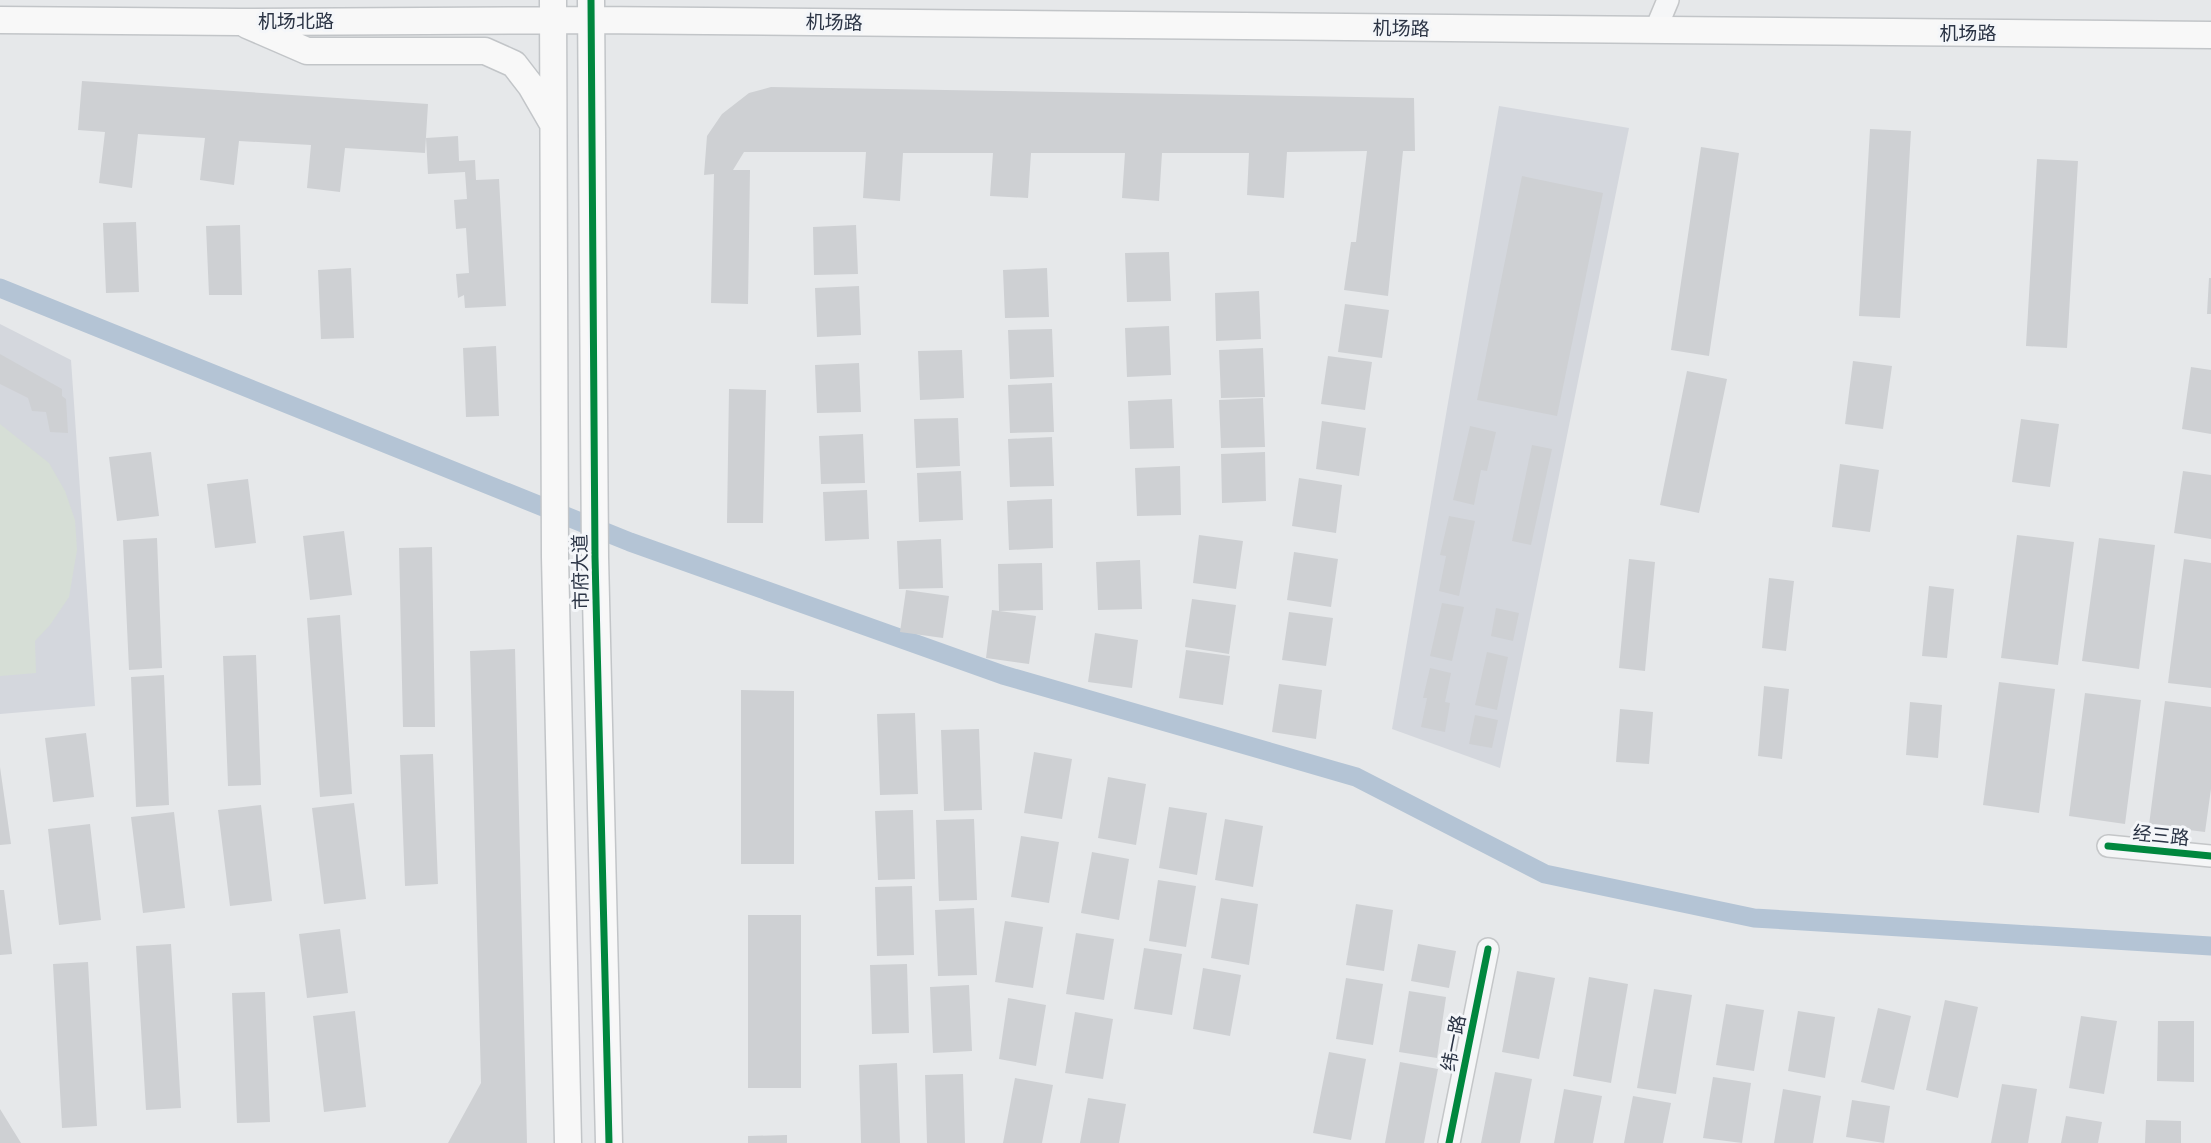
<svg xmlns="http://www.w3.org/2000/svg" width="2211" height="1143" viewBox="0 0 2211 1143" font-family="'DejaVu Sans','Noto Sans SC',sans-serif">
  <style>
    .built { fill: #d4d7dd }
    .green { fill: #d6ded6 }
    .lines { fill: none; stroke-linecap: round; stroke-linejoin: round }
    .canal { stroke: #b4c4d5; stroke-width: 19 }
    .building { fill: #ced0d3 }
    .minor-casing { stroke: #c4c6c8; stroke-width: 24 }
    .major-casing { stroke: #c2c5c8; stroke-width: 29 }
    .minor { stroke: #f5f6f7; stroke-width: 21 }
    .major { stroke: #f8f8f8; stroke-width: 26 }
    .cycleway-casing { stroke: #f4f6f9; stroke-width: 11 }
    .cycleway { stroke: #00873e; stroke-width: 7 }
    .labels { text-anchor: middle; stroke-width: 6; stroke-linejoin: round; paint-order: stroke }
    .street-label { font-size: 19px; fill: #2b3445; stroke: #f4f6f9 }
  </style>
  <rect width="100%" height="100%" fill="#e6e8ea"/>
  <path class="built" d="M1499,106L1629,128L1500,768L1392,729Z
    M0,324L71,360L95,706L0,714Z"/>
  <path class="green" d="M0,424L49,463L65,491L75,520L77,550L69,597L50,625L35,641L36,673L0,676Z"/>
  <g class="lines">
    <path class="canal" d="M0,288L630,542L1003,675L1356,777L1545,874L1754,918L2211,946"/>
  </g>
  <path class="building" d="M82,81L428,104L425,153L345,148L340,192L307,188L311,145L239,141L234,185L200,180L205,138L138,134L132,188L99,183L105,132L78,130Z
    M771,87L1414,98L1415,151H1403L1388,296L1344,290L1351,242H1356L1367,151L1287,152L1284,198L1247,195L1249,153H1162L1159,201L1122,198L1125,153H1031L1028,198L990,196L993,153H903L900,201L863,198L866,152H744L733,170H750L748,304L711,303L714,174L704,175L707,136L722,114L749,93Z
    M1870,129L1911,131L1900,318L1859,316Z
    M458,136L459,161L475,160L476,180L499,179L506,306L465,308L464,295L458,298L456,274L469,273L466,228L456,229L454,200L467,199L465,172L428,174L426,138Z
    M1701,147L1739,153L1709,356L1671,350Z
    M2037,159L2078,161L2067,348L2026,346Z
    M1522,176L1603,193L1557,416L1477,400Z
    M136,222L139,292L106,293L103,223Z
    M240,225L242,295H209L206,226Z
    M856,225L858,274L814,275L813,227Z
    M1169,252L1171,301L1127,302L1125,253Z
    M351,268L354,338L321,339L318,270Z
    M1047,268L1049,317L1005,318L1003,270Z
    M2209,278H2211V314H2207Z
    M859,286L861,335L817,337L815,288Z
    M1259,291L1261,339L1216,341L1215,293Z
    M1345,304L1389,310L1382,358L1338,352Z
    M1169,326L1171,375L1127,377L1125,328Z
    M1052,329L1054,377L1010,379L1008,330Z
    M496,346L499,416L466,417L463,348Z
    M1263,348L1265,397L1221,398L1219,350Z
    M962,350L964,398L920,400L918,351Z
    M0,354L62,389V396L66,399L68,433L50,432L46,412L32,411L28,398L0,384Z
    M1328,356L1372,362L1365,410L1321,404Z
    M1853,361L1892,366L1883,429L1845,424Z
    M859,363L861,412L817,413L815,365Z
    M2191,367L2211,370V434L2182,429Z
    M1687,371L1727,379L1699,513L1660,505Z
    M1052,383L1054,432L1010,433L1008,385Z
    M729,389L766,390L763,523H727Z
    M1263,398L1265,447L1221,448L1219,400Z
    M1172,399L1174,448L1130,449L1128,401Z
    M958,418L960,466L916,468L914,419Z
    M2021,419L2059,424L2050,487L2012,482Z
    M1322,421L1366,428L1359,476L1316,469Z
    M1470,426L1496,432L1487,471L1481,470L1474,505L1453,500Z
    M863,434L865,483L821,484L819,436Z
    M1052,437L1054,486L1010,487L1008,439Z
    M1532,445L1552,449L1531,545L1512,541Z
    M151,452L159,516L117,521L109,457Z
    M1265,452L1266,501L1222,503L1221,454Z
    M1840,464L1879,470L1870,532L1832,527Z
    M1180,466L1181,515L1137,516L1135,468Z
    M961,471L963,520L919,522L917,473Z
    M2183,471L2211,475V539L2174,533Z
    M1299,478L1342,485L1336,533L1292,526Z
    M248,479L256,543L215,548L207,484Z
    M867,490L869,539L825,541L823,492Z
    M1052,499L1053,548L1009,550L1007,501Z
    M1449,516L1475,521L1459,596L1439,591L1446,556L1440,555Z
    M344,531L352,595L310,600L303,536Z
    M1199,535L1243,541L1236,589L1193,583Z
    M2017,535L2074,542L2058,665L2001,658Z
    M157,538L162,668L129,670L123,540Z
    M2099,538L2155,545L2139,669L2082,661Z
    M941,539L943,588L899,589L897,541Z
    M432,547L435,727H403L399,548Z
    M1294,552L1338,559L1331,607L1287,600Z
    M1629,559L1655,562L1645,671L1619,668Z
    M2184,559L2211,563V688L2168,683Z
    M1140,560L1142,609L1098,610L1096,562Z
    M1042,563L1043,610L999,611L998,564Z
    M1769,578L1794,581L1786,651L1762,648Z
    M1929,586L1954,589L1947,658L1922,656Z
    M906,590L949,596L943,638L900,632Z
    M1192,599L1236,605L1229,654L1185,647Z
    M1442,603L1464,607L1452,661L1430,656Z
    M1496,608L1519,613L1513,641L1491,636Z
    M992,610L1036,616L1029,664L986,658Z
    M1289,612L1333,618L1326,666L1282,660Z
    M340,615L352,794L320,797L307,618Z
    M1095,633L1138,640L1132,688L1088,682Z
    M515,649L527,1143H448L481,1083L470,651Z
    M1186,650L1230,656L1223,705L1179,698Z
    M1487,652L1508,657L1497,710L1475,705Z
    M256,655L261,785L228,786L223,656Z
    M1430,668L1451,673L1445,702L1450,703L1445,732L1421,727L1427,698H1423Z
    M164,675L169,805L136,807L131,677Z
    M1999,682L2055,689L2039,813L1983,805Z
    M1279,684L1322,690L1316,739L1272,732Z
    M1764,686L1789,689L1782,759L1758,756Z
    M741,690L794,691V864H741Z
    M2085,693L2141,700L2125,824L2069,816Z
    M2165,701L2211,707V789L2205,832L2149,825Z
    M1910,702L1942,705L1938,758L1906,755Z
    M1620,709L1653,712L1649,764L1616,762Z
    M915,713L918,794L880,795L877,714Z
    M1475,715L1498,720L1492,748L1469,744Z
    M979,729L982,810L944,811L941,730Z
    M86,733L94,797L53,802L45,738Z
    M1034,752L1072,759L1062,819L1024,813Z
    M433,754L438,884L405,886L400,755Z
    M0,767L11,844L0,845Z
    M1108,777L1146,784L1136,845L1098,838Z
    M354,803L366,899L324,904L312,808Z
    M261,805L272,901L230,906L218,810Z
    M1169,807L1207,813L1197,875L1159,868Z
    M913,810L915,879L878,880L875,811Z
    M174,812L185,908L143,913L131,817Z
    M974,819L977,900L939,901L936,820Z
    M1225,819L1263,826L1253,887L1215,880Z
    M90,824L101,920L59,925L48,829Z
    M1021,836L1059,842L1049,903L1011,897Z
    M1092,852L1129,859L1119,920L1081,913Z
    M1158,880L1196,886L1186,947L1149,941Z
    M912,886L914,955L877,956L875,887Z
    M0,890H4L12,954L0,955Z
    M1221,898L1258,904L1249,965L1211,958Z
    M1356,904L1393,910L1384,971L1346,965Z
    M974,908L977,975L938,976L935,910Z
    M748,915H801V1088H748Z
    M1005,921L1043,927L1033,988L995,982Z
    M340,929L348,993L307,998L299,934Z
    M1076,933L1114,939L1104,1000L1066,994Z
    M171,944L181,1108L146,1110L136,946Z
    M1418,944L1456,951L1449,988L1411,981Z
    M1144,948L1182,954L1172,1015L1134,1009Z
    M88,962L97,1126L62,1128L53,964Z
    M907,964L909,1033L872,1034L870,965Z
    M1203,968L1241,975L1230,1036L1193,1029Z
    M1517,971L1555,978L1539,1059L1502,1052Z
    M1589,977L1628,984L1611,1083L1573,1076Z
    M1346,978L1383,984L1373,1045L1336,1039Z
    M969,985L972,1051L933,1053L930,987Z
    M1654,989L1692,995L1676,1094L1637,1088Z
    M1409,991L1446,997L1437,1058L1399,1052Z
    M265,992L270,1122L237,1123L232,993Z
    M1008,998L1046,1005L1036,1066L999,1059Z
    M1945,1000L1978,1007L1958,1098L1926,1090Z
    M1726,1004L1764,1010L1754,1071L1716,1065Z
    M1878,1008L1911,1016L1894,1090L1861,1082Z
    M355,1011L366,1107L324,1112L313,1016Z
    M1798,1011L1835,1017L1825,1078L1788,1071Z
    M1075,1012L1113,1019L1103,1079L1065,1073Z
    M2081,1016L2117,1021L2104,1094L2069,1088Z
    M2158,1021H2194V1082L2157,1081Z
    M1329,1052L1366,1059L1351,1140L1313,1133Z
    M1400,1062L1438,1069L1424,1143H1385Z
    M897,1063L900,1143H861L859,1065Z
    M1495,1072L1532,1079L1520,1143H1481Z
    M963,1074L965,1143H927L925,1075Z
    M1713,1077L1751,1083L1742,1143L1703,1138Z
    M1015,1078L1053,1085L1042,1143H1003Z
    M2002,1084L2037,1089L2028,1143H1991Z
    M1564,1089L1602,1096L1593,1143H1554Z
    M1783,1089L1821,1096L1813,1143H1774Z
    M1633,1096L1671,1103L1663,1143H1624Z
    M1088,1098L1126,1104L1119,1143H1080Z
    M1852,1100L1890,1106L1884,1143L1846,1137Z
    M0,1109L21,1143H0Z
    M2066,1116L2102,1122L2098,1143H2061Z
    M2146,1120L2181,1121V1143H2145Z
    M787,1135V1143H748V1136Z"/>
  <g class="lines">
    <defs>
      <path id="minor" d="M1655,31L1668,0
        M2108,846L2211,856
        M1449,1143L1488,949"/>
      <path id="major" d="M553,0L555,557L568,1143
        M591,0L595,557L609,1143
        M0,20L239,22L591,20L2211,35
        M247,25L307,51H485L514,64L531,86L553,124"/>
    </defs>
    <use href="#minor" class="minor-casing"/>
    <use href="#major" class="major-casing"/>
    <use href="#minor" class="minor"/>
    <use href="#major" class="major"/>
    <defs>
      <path id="cycleway" d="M591,0L595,557L609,1143
        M2108,846L2211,856
        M1449,1143L1488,949"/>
    </defs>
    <use href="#cycleway" class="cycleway-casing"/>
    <use href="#cycleway" class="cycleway"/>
  </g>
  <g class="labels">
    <g class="street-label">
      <text x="296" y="28">机场北路</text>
      <text transform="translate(834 22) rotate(1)" y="7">机场路</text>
      <text transform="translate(1401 28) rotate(1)" y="7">机场路</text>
      <text x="1968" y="40">机场路</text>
      <text transform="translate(580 572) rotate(-91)" y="7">市府大道</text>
      <text transform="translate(2161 835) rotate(6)" y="7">经三路</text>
      <text transform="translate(1453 1043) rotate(-79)" y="7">纬一路</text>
    </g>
  </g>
</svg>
